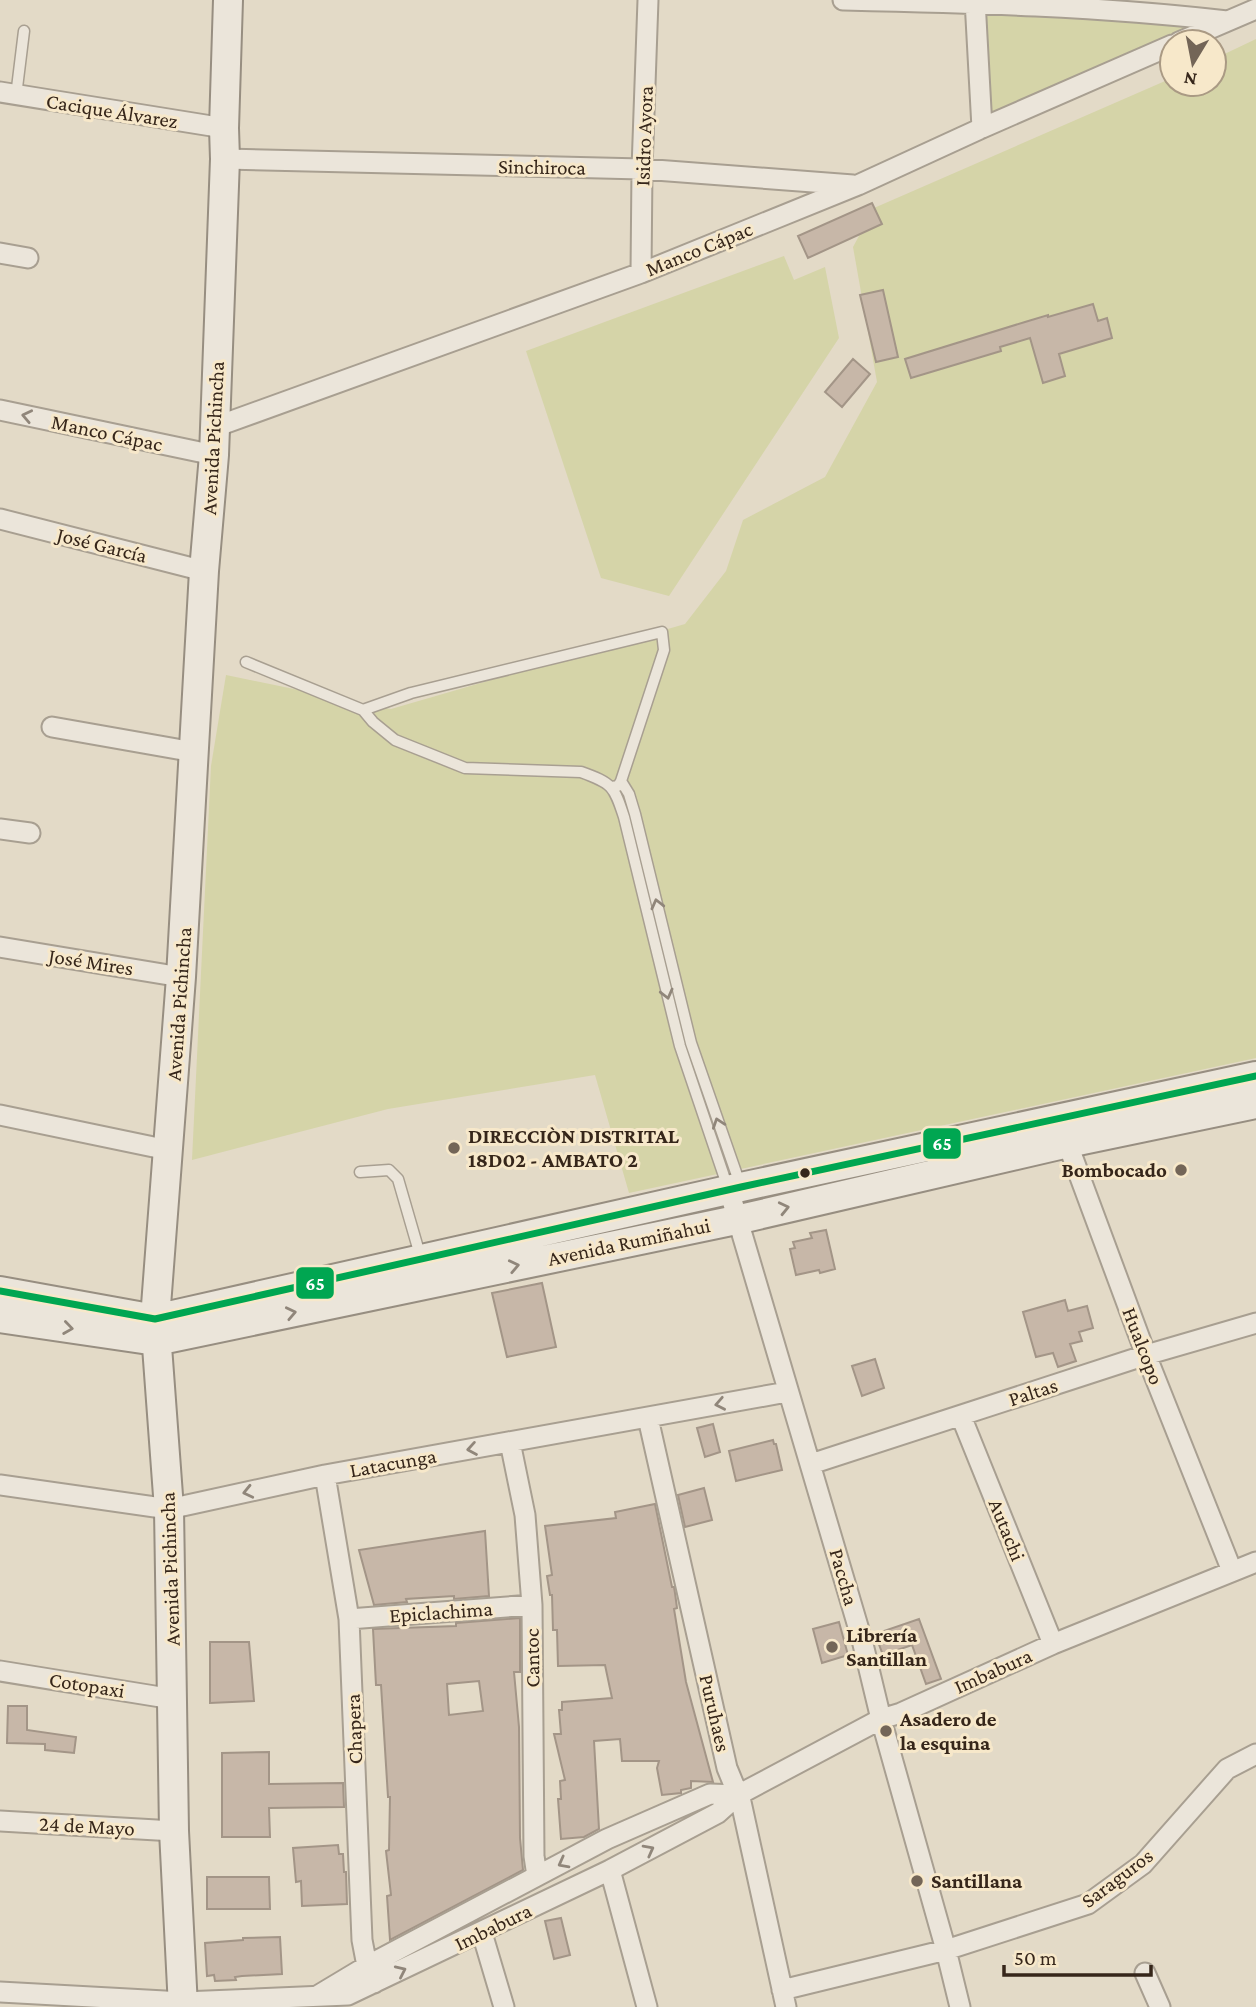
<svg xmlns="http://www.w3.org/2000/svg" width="1256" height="2007" viewBox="0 0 1256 2007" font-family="'Crimson Pro',serif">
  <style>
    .green { fill: #d5d4a8 }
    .building { fill: #c7b7a8; stroke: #a39587; stroke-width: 2; fill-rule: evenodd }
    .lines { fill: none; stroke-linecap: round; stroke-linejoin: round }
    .service-casing { stroke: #a89f91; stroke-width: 13 }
    .minor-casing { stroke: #a89f91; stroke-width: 23 }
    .secondary-casing { stroke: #978e81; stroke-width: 32 }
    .service { stroke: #ebe5da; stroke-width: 10 }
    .minor { stroke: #ebe5da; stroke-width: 19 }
    .secondary { stroke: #ebe5da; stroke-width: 28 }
    .bus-1-casing { stroke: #f7e8ca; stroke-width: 12 }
    .bus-1 { stroke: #00a651; stroke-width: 7 }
    .oneway { stroke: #90867a }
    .poi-dot { fill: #736557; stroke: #f7e8ca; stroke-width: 2.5 }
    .bus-dot { fill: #36261a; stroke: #f7e8ca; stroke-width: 2.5 }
    .labels { text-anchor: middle; stroke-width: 6; stroke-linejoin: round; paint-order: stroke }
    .street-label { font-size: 21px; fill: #36261a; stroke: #f7e8ca }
    .poi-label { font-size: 21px; font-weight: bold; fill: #36261a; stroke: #f7e8ca; text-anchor: start }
    .line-badge { stroke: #f7e8ca; stroke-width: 2.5 }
    .badge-label { font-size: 19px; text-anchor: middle; font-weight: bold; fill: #fff }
  </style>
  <rect width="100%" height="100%" fill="#e3dac7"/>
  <path class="green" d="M981,8L1207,24L987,121Z
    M1256,39V1058L629,1193L595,1075L388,1109L192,1160L211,766L226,675L391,709L685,624L726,571L743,520L825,477L877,382L853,247L874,208L1172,78V84H1214V59Z
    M784,256L794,280L825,267L839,338L669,596L601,578L526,351Z"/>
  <path class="building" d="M872,203L882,224L808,258L798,236Z
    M883,290L898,357L876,362L860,295Z
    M1093,304L1098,321L1107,318L1112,338L1059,354L1065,376L1043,383L1030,338L1000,347L1001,351L911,378L905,359L1025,322L1048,315V317Z
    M853,359L870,374L842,407L825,392Z
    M826,1230L835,1269L820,1273L819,1270L796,1275L790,1249L795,1248L793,1242L812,1238L810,1233Z
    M542,1283L556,1347L507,1357L492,1293Z
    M1065,1300L1068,1311L1087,1306L1093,1328L1079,1332L1082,1341L1070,1344L1076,1361L1058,1367L1053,1353L1036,1357L1023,1312Z
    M875,1359L884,1388L862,1396L852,1366Z
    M713,1424L720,1452L705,1457L697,1428Z
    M773,1440L774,1444H776L782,1470L736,1481L729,1451Z
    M704,1488L712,1520L685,1527L678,1495Z
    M655,1504L672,1587H674L675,1593L677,1608L674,1609L686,1682L713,1782L691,1781V1788L681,1790V1793L662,1795L657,1768L659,1761H622L620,1739L594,1741L599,1829L584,1837L561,1839L558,1799H561L560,1781L565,1780L554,1734H561L559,1710H562V1702L612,1698L605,1665L558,1666L557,1630H553L552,1595H550L547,1576L552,1575L545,1526L616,1518L615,1512Z
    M485,1531L489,1596L454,1599V1596L406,1599L407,1602L374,1605L359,1550Z
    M520,1618V1672H514L519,1727L520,1838L523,1870L390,1940L387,1896L391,1895L386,1851L389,1850L390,1797H388L381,1685H376L373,1629L456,1626V1623ZM479,1681L483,1711L449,1715L447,1684Z
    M919,1619L941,1679L926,1684L912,1645L883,1655L875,1634Z
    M839,1622L848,1655L822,1663L813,1629Z
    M210,1642H249L254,1701L210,1703Z
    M8,1706H27V1730L76,1737L74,1753L45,1750V1744L7,1743Z
    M269,1752V1784L343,1783L344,1807L269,1808L270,1837H222V1753Z
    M338,1845L339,1854H343L344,1872H346L347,1904L302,1906L301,1881L296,1882L293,1848Z
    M207,1877H269L270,1909H207Z
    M561,1918L570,1955L554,1959L545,1921Z
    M280,1937L282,1974L242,1976L235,1977L236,1980L215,1981L214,1975L207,1976L205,1943L243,1940V1938Z"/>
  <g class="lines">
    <defs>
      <path id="service" d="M16,96L24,31
        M246,662L363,710L373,722L395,740L465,768L581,772C612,783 614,786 624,817L680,1046L728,1188
        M363,710L411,693L662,632L664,650L621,781L618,786L612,787
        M621,781L629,794L635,814L691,1043L740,1184
        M360,1172L389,1170L398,1179L420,1255"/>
      <path id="minor" d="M843,0C971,3 1100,6 1227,21
        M975,0L982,128
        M1179,42L1256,9
        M0,92L224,128
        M225,159L642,169L853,185
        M0,253L28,258
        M641,273L642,169L648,0
        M0,410L214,455
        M215,427L641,273L858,185L982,128L1172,45
        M0,519L204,571
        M52,727L194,752
        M0,829L30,833
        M0,947L181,977
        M0,1115L168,1150
        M1064,1134L1146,1355L1232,1571
        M729,1190L862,1640L881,1719L946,1950L960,2007
        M961,1416L1053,1644
        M648,1418L727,1768L741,1802L786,2007
        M510,1442L525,1515L532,1605L534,1856L537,1876
        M811,1464L1146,1355L1256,1323
        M325,1475L349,1619L362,1940L367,1966L374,1983
        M0,1485L169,1509L325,1475L787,1392
        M349,1619L532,1605
        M0,1671L173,1699
        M0,1821L174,1831
        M610,1870L647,2007
        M482,1933L504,2007
        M1145,1973L1160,2007
        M782,1990L946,1950L1088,1904L1143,1864L1227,1769L1256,1754
        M0,1992L183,2002L348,1995L610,1870L718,1813L738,1795L881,1719L901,1713L1053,1644L1256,1562
        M317,1996L367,1966L607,1839L710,1794L738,1795"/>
      <path id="secondary" d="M0,1291L155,1319L741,1187L1256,1076
        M0,1318L156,1341L736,1220L1068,1143L1256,1104
        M183,2007L174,1831L169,1509L155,1319L181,977L204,571L214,455L225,159L224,128L228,0"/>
    </defs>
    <use href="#service" class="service-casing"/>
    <use href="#minor" class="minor-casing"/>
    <use href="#secondary" class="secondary-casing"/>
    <use href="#service" class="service"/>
    <use href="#minor" class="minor"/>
    <use href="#secondary" class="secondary"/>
    <defs>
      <path id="bus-1" d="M0,1291L155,1319L741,1187L1256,1076"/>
    </defs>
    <use href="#bus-1" class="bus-1-casing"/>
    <use href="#bus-1" class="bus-1"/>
  </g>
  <defs><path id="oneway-chevron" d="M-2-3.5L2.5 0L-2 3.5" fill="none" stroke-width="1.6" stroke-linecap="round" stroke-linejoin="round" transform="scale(1.75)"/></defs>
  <g class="oneway">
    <use href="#oneway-chevron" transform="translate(27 416) rotate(-168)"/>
    <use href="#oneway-chevron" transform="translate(657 904) rotate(-104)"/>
    <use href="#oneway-chevron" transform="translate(667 994) rotate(76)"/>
    <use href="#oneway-chevron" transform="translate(718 1123) rotate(-109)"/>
    <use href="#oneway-chevron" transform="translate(784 1208) rotate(-13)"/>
    <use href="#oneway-chevron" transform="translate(514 1266) rotate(-12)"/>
    <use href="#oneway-chevron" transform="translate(291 1313) rotate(-12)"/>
    <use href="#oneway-chevron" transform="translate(68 1328) rotate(8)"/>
    <use href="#oneway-chevron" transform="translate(720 1404) rotate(169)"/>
    <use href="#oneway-chevron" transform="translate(472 1449) rotate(170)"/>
    <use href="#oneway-chevron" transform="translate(248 1492) rotate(167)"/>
    <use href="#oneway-chevron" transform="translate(649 1850) rotate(-28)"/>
    <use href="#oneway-chevron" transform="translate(563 1863) rotate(152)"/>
    <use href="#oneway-chevron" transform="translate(401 1971) rotate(-25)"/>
  </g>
  <g class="poi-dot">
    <circle cx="454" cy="1148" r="7"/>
    <circle cx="1181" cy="1170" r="7"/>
    <circle cx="832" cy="1647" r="7"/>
    <circle cx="886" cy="1731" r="7"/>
    <circle cx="917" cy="1881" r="7"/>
  </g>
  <circle class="bus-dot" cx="805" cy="1173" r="6"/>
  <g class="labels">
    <g class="street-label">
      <text transform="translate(112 111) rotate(9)" y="7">Cacique Álvarez</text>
      <text transform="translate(644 136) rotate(-88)" y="7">Isidro Ayora</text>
      <text transform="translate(542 167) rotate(1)" y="7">Sinchiroca</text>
      <text transform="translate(699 249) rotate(-22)" y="7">Manco Cápac</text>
      <text transform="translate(107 433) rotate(12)" y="7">Manco Cápac</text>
      <text transform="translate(213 438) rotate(-87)" y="7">Avenida Pichincha</text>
      <text transform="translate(102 545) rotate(14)" y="7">José García</text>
      <text transform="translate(91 962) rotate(9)" y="7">José Mires</text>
      <text transform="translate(179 1004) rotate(-86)" y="7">Avenida Pichincha</text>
      <text transform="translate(629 1242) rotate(-12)" y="7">Avenida Rumiñahui</text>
      <text transform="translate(1143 1346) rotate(69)" y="7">Hualcopo</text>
      <text transform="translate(1033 1392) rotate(-18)" y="7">Paltas</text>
      <text transform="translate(393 1463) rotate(-10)" y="7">Latacunga</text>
      <text transform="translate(1007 1530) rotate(68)" y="7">Autachi</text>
      <text transform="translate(170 1569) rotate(-92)" y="7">Avenida Pichincha</text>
      <text transform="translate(844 1577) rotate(74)" y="7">Paccha</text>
      <text transform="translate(441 1612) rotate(-4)" y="7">Epiclachima</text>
      <text transform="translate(532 1658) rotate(-91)" y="7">Cantoc</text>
      <text transform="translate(993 1671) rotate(-24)" y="7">Imbabura</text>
      <text transform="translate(87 1685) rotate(9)" y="7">Cotopaxi</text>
      <text transform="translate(715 1713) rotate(77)" y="7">Puruhaes</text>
      <text transform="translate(354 1729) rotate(-92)" y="7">Chapera</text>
      <text transform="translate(87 1826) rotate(3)" y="7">24 de Mayo</text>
      <text transform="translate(1117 1878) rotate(-37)" y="7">Saraguros</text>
      <text transform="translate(493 1927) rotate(-26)" y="7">Imbabura</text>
    </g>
    <g class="poi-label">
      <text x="468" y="1143">DIRECCIÒN DISTRITAL<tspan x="468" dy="24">18D02 - AMBATO 2</tspan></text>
      <text x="1167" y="1177" text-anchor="end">Bombocado</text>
      <text x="846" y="1642">Librería<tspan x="846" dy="24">Santillan</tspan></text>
      <text x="900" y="1726">Asadero de<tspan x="900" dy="24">la esquina</tspan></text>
      <text x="931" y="1888">Santillana</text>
    </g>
  </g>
  <g class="line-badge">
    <rect x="922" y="1127" width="40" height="33" rx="7" fill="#00a651"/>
    <rect x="295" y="1266" width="40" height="34" rx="7" fill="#00a651"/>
  </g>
  <g class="badge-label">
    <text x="942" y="1150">65</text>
    <text x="315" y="1290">65</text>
  </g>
  <g transform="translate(1193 63) rotate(190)"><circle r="33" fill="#f7e8ca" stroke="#aa9a84" stroke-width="2"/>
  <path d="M0-5L12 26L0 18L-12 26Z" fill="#736557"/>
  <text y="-10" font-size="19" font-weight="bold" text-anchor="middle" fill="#36261a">N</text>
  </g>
  <path d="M1004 1965v10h147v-10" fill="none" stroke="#36261a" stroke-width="3.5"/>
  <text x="1014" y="1965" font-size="21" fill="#36261a" stroke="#f7e8ca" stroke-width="5" paint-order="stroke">50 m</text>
</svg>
